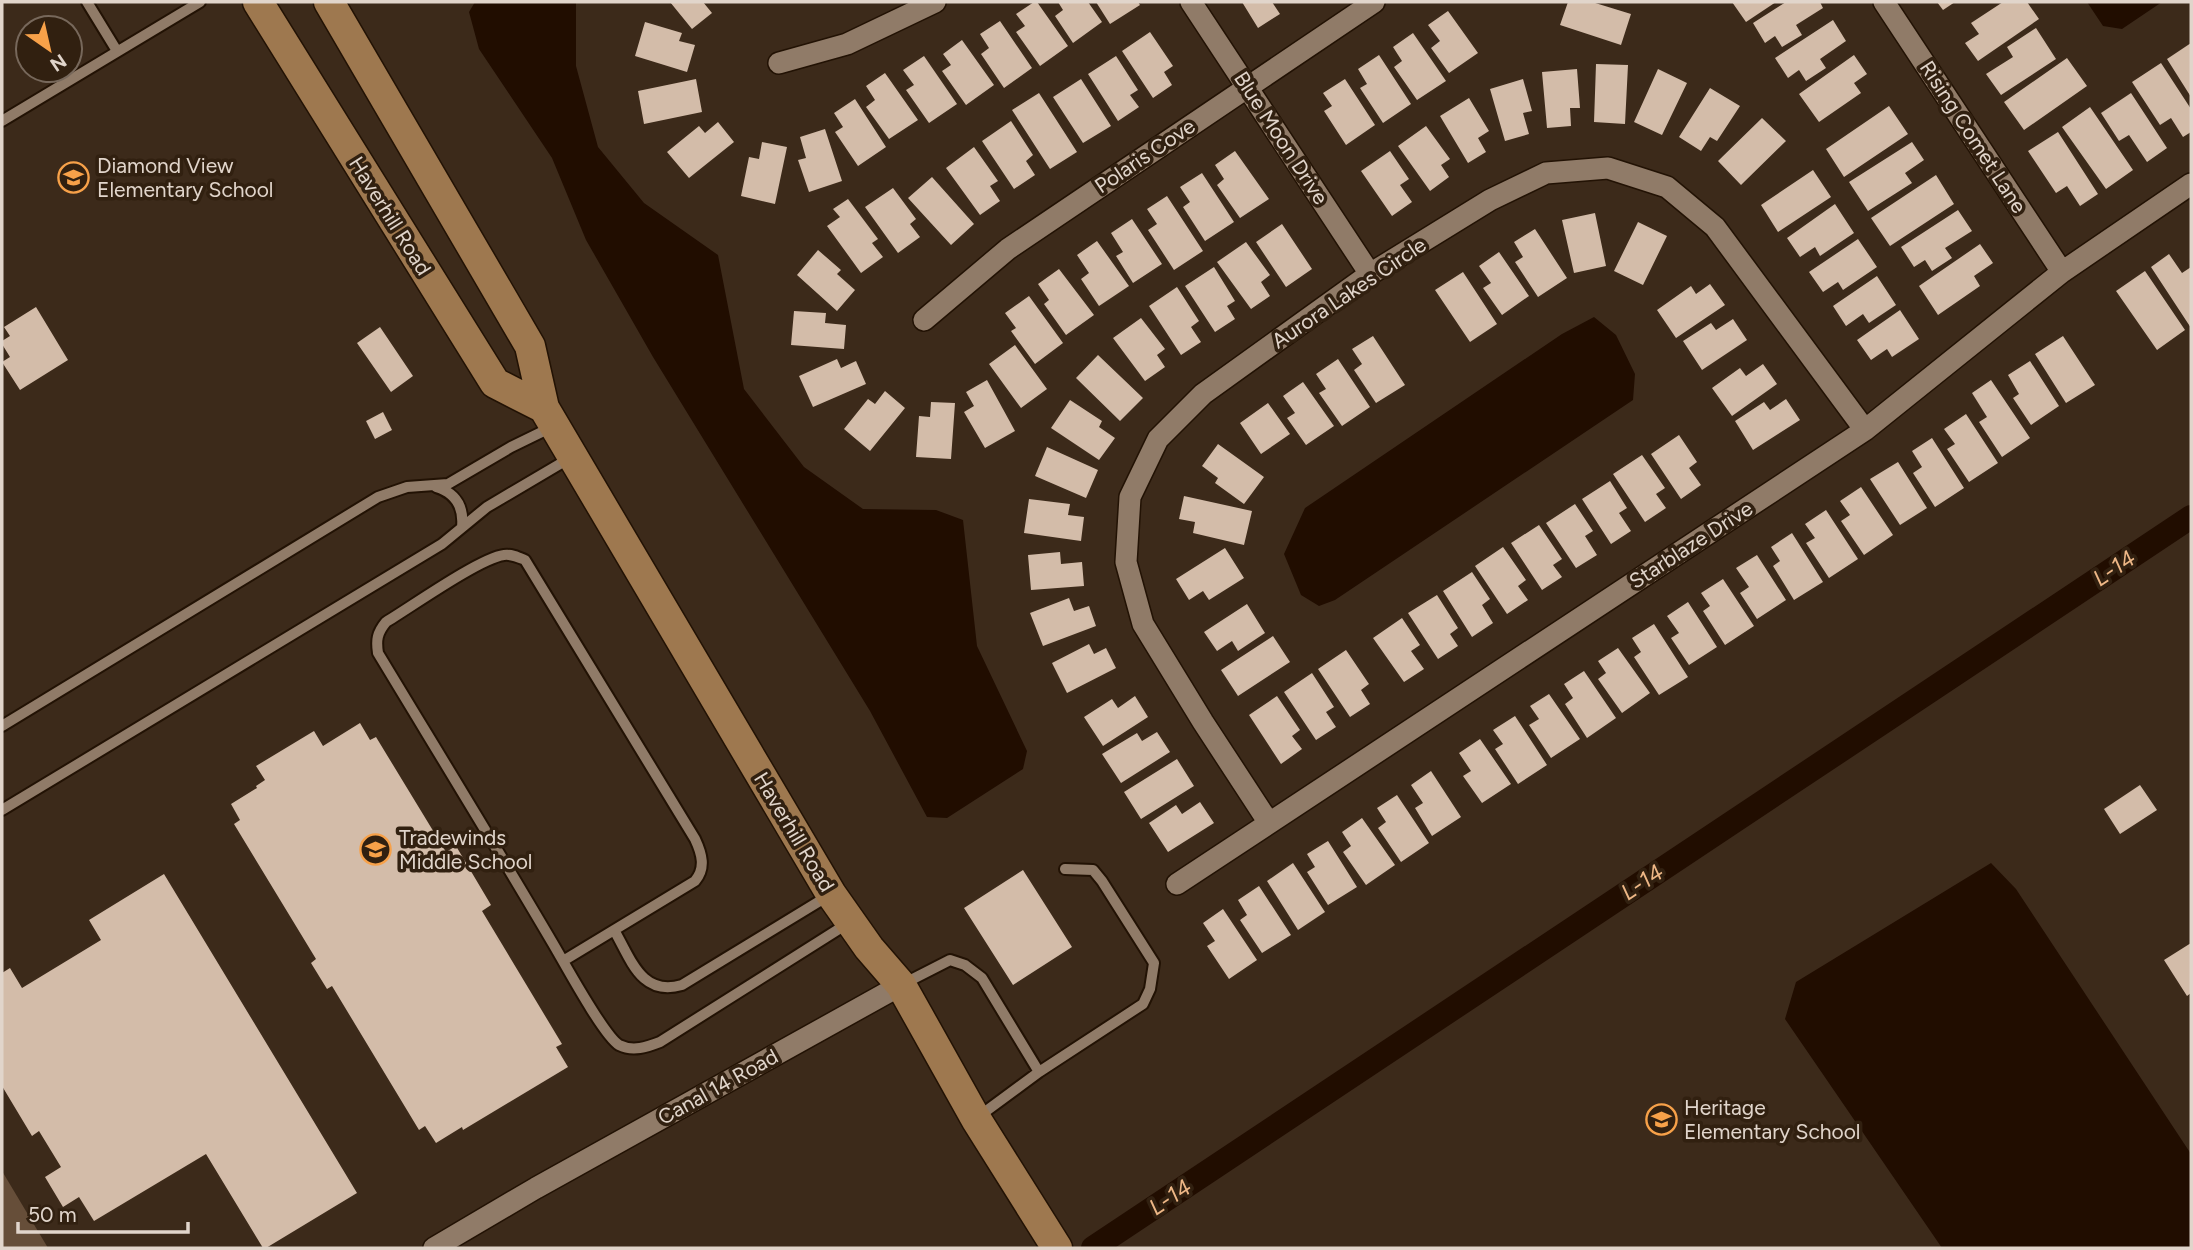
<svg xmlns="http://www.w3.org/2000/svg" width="2193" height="1250" viewBox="0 0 2193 1250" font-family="Figtree,sans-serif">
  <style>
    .green { fill: #664e39 }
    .water { fill: #210d00 }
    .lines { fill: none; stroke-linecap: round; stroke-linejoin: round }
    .canal { stroke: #210d00; stroke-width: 24 }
    .building { fill: #d3bca9 }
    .lane-casing { stroke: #221204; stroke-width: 14 }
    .street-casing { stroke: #221204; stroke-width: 24 }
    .secondary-casing { stroke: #221204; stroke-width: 33 }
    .lane { stroke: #907b68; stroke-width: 10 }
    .street { stroke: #907b68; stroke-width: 21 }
    .secondary { stroke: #9e784f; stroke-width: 30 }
    .labels { text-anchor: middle; stroke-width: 7; stroke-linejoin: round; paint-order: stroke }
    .street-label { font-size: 21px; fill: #e1d5cb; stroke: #312010 }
    .poi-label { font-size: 21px; fill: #e1d5cb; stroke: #312010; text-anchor: start }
    .water-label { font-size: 23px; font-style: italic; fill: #eeb786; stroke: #312010 }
  </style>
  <rect width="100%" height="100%" fill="#3c2a1a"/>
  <path class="green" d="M2,1171L48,1248H2Z"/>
  <path class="water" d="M475,2H576V66L598,147L644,203L718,255L744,389L804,467L863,509L936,510L963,520L977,646L1027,751L1023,769L947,818L927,817L870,711L653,357L586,240L552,158L479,49L469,12Z
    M2087,2H2162L2122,29L2103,26Z
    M1594,317L1616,335L1635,374L1633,400L1335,600L1319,606L1301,595L1284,554L1305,508L1562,334Z
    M1991,863L2016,889L2191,1154V1248H1942L1785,1019L1796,982Z"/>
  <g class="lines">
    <path class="canal" d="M1093,1248L2191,517"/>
  </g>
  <path class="building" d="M670,2H703L712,13L692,29Z
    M1034,2H1037L1068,46L1040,66L1016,32L1025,26L1016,14Z
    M1058,2H1088L1102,22L1073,43L1055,16L1063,10Z
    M1096,2H1138L1140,5L1110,24Z
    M1242,2H1272L1280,14L1258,28Z
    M1568,2H1592L1631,14L1621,45L1560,25Z
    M1732,2H1776L1746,22Z
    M1786,2H1820L1823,8L1796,25L1802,35L1782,47L1775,36L1765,43L1753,23Z
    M1937,2H1955L1943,10Z
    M2003,2H2027L2039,19L1978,61L1965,43L1979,34L1971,23Z
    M1448,11L1478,53L1449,73L1431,48L1440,41L1428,25Z
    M1833,20L1846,41L1820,59L1826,68L1806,81L1799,70L1788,78L1775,58Z
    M1000,21L1032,68L1004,88L981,54L989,48L980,34Z
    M645,22L682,33L679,41L695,45L687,72L635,56Z
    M2036,28L2056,59L2001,95L1986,74L2013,57L2007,47Z
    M1150,32L1173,66L1164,72L1172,85L1153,98L1122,51Z
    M1413,33L1446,81L1417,100L1394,67L1402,61L1393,47Z
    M962,40L994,85L966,105L942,71L951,65L943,54Z
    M2191,43V97L2167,59Z
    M1379,55L1411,104L1383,123L1360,88L1367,84L1358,69Z
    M1854,55L1867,74L1854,83L1861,93L1819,122L1799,94Z
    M924,56L957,104L929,123L906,90L914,85L903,70Z
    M1116,56L1138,90L1130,95L1139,107L1118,121L1088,74Z
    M2067,58L2087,86L2024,130L2004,102Z
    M2161,63L2191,109V132L2183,137L2171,118L2160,125L2132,82Z
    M1596,64L1628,65L1625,124L1594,122Z
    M1577,69L1580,108H1570L1571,126L1547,128L1542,72Z
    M1658,69L1687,83L1662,135L1634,122Z
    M885,73L918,120L889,139L866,107L875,100L866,86Z
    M696,79L702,112L644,124L638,91Z
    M1081,79L1111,126L1083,143L1053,97Z
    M1345,79L1375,125L1346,145L1324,111L1332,106L1323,93Z
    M1523,79L1532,111L1523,113L1529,134L1505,141L1490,89Z
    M1710,88L1740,106L1717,141L1710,137L1701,151L1679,137Z
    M1039,93L1077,152L1050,169L1012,110Z
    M2131,93L2167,148L2147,162L2129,135L2119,141L2101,113Z
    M1469,98L1489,131L1478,138L1486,152L1468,163L1440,116Z
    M855,99L886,147L858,166L835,132L843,127L834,113Z
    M1889,106L1908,134L1844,177L1826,149Z
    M2090,107L2133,170L2106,189L2062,127Z
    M1762,118L1786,141L1741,185L1718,161Z
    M1011,121L1033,155L1026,161L1035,175L1014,189L982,141Z
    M718,122L734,142L689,178L667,152L699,126L705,133Z
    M1426,126L1450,159L1441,165L1449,177L1430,191L1398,146Z
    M825,129L842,181L809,192L798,160L806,158L800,137Z
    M2058,132L2098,194L2080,206L2067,186L2056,193L2028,151Z
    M762,142L787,147L775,204L741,196L749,157L759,159Z
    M1912,142L1924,160L1905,173L1912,183L1868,211L1849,182Z
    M974,147L998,181L990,186L1000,201L980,215L946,168Z
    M1235,151L1269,199L1240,218L1217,185L1224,179L1215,165Z
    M1390,151L1409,179L1400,185L1412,202L1392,216L1361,171Z
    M1813,170L1831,197L1778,232L1761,205Z
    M1202,173L1234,222L1205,241L1183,207L1190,202L1180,187Z
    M1936,175L1954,204L1890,246L1871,218Z
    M932,177L974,224L951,245L908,198Z
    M893,188L916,219L910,224L920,237L898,253L865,207Z
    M1167,196L1203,251L1174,270L1148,230L1157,224L1147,209Z
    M848,199L878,239L872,243L883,257L861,273L827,226L840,217L833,209Z
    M1835,204L1854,233L1820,256L1815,247L1800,257L1787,238Z
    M1958,210L1972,231L1945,248L1952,258L1932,271L1925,260L1914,267L1901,247Z
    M1595,213L1606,266L1574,273L1562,220Z
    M1132,219L1162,264L1133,283L1116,256L1123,252L1111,233Z
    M1638,222L1667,236L1643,285L1614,271Z
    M1282,224L1312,269L1286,287L1256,242Z
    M1535,229L1567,278L1538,297L1515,262L1523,257L1514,242Z
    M1858,239L1877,267L1843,290L1838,282L1823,292L1809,272Z
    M1097,241L1129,286L1099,306L1081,279L1089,273L1077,255Z
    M1246,242L1270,275L1261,282L1270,296L1251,309L1217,262Z
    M1980,244L1993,263L1974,276L1980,286L1938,315L1919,286Z
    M818,250L841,270L837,274L855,290L837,311L797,275Z
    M1499,252L1529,296L1502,315L1483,288L1491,283L1479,266Z
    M2169,254L2182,273L2191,267V328L2151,267Z
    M1214,267L1235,301L1227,306L1235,319L1215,332L1185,286Z
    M1059,269L1094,315L1066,335L1044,304L1049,300L1038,284Z
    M2145,271L2185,330L2157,350L2116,291Z
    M1463,272L1497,324L1470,342L1435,290Z
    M1877,276L1896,305L1869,323L1863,314L1846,326L1833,306Z
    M1710,284L1725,305L1676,338L1657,310L1691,286L1696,294Z
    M1177,287L1199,321L1191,327L1201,342L1181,355L1149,306Z
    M1029,296L1063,343L1035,364L1011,331L1016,328L1005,313Z
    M36,307L68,360L20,390L2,362L10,357L2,344V341L10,336L4,327Z
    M1900,310L1919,339L1892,357L1887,349L1871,360L1857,340Z
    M794,311L826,313L825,323L846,325L844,349L791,345Z
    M1141,318L1165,349L1157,355L1165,367L1145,381L1113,338Z
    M1733,319L1747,340L1702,370L1683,341L1711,323L1716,330Z
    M380,327L413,376L391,392L357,343Z
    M1373,336L1405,385L1376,403L1354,370L1362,364L1352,349Z
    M2063,336L2095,385L2066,403L2035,354Z
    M1015,345L1047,389L1021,408L989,364Z
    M1098,355L1143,398L1120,421L1076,378Z
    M837,359L841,368L856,361L866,384L813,407L799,376Z
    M1338,359L1370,407L1342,426L1319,393L1326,389L1316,374Z
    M2030,361L2059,406L2031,425L2013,398L2019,394L2008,375Z
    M1763,364L1777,384L1732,416L1712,388L1740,368L1746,376Z
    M987,380L1015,431L985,448L964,412L974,406L966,392Z
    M1991,380L2030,438L2002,457L1979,422L1987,417L1972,393Z
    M1303,382L1334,426L1306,445L1287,418L1295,413L1283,396Z
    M885,391L905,408L870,451L844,429L868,399L875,404Z
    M1786,399L1800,420L1753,450L1735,421L1764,402L1770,410Z
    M1070,400L1102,421L1099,427L1115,438L1099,460L1051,428Z
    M931,402L955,403L951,459L916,457L919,416L930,417Z
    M1268,403L1290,434L1261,454L1240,423Z
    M383,412L392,430L375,439L366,421Z
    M1966,414L1998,463L1969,482L1947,449L1955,444L1944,429Z
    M1679,435L1697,462L1689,468L1701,485L1681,499L1651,454Z
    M1932,438L1964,488L1935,507L1913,473L1922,467L1912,451Z
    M1218,444L1264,477L1244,504L1215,483L1218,478L1202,466Z
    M1047,447L1098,470L1086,498L1035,476Z
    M1642,455L1665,488L1656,494L1666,508L1645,522L1613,474Z
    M1898,462L1927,508L1900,525L1870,479Z
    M1610,481L1627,508L1619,513L1631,531L1611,544L1582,499Z
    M1861,487L1893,535L1864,555L1841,521L1850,515L1840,501Z
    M1184,496L1252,511L1244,545L1193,533L1195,522L1179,519Z
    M1029,499L1070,504L1068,515L1084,517L1081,541L1024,533Z
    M1575,504L1593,531L1585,536L1597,555L1576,568L1546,523Z
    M1826,510L1858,559L1829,578L1806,543L1815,538L1805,524Z
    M1539,525L1562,559L1553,565L1562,577L1542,590L1511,543Z
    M1792,533L1823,582L1794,600L1773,566L1780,561L1771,547Z
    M1503,547L1526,580L1518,586L1528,600L1507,614L1475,566Z
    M1225,548L1244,578L1209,600L1203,591L1189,600L1176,579Z
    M1060,552L1061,564L1082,562L1084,586L1031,590L1028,555Z
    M1757,555L1786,600L1757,619L1740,593L1749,587L1736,568Z
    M1472,572L1490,599L1482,605L1493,623L1472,637L1443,591Z
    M1723,579L1754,626L1725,645L1703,611L1710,606L1701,593Z
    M1437,595L1458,628L1450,634L1458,646L1438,659L1408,613Z
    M1069,598L1074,611L1089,606L1096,626L1043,646L1030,613Z
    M1688,602L1717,647L1689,665L1671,638L1679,633L1667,616Z
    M1247,604L1265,633L1238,651L1232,641L1217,651L1204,632Z
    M1402,618L1420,645L1411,651L1424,669L1404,682L1373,638Z
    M1654,624L1688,677L1659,695L1634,657L1641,652L1632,638Z
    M1273,636L1290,662L1238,696L1221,670Z
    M1089,644L1094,654L1106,648L1116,668L1067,693L1052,663Z
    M1618,648L1650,693L1622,713L1598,679L1606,673L1598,661Z
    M1346,650L1369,684L1361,690L1370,704L1350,717L1318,669Z
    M1584,671L1616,718L1587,738L1565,704L1573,698L1564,684Z
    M1312,673L1334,707L1326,712L1336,727L1316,740L1284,692Z
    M1549,694L1580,739L1551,758L1529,725L1539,719L1530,706Z
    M1135,696L1148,717L1103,746L1084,717L1112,699L1118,708Z
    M1277,696L1300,730L1292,736L1302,749L1281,764L1249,715Z
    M1515,716L1547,765L1518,784L1495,749L1503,744L1493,730Z
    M360,723L370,740L376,737L446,852L456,846L491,905L482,911L562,1044L556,1047L568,1067L463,1130L462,1127L436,1143L425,1126L419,1130L332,986L327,989L311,963L316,959L234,824L240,820L231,804L257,788L256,786L265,780L256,766L314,731L323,746Z
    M1157,732L1170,752L1121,783L1102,754L1137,733L1142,741Z
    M1480,739L1511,784L1482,803L1463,776L1471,771L1459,753Z
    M1177,759L1194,786L1141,819L1124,792Z
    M1431,771L1461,817L1432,836L1415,808L1423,803L1411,785Z
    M2140,785L2157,810L2120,834L2104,809Z
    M1397,795L1429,843L1401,862L1378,828L1386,822L1377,808Z
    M1200,802L1214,823L1168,852L1149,823L1176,805L1182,814Z
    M1362,818L1395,865L1366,885L1343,852L1351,846L1342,832Z
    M1328,841L1357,887L1328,905L1307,872L1315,867L1307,854Z
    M1293,863L1325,912L1298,930L1267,881Z
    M1023,870L1072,947L1013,985L964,908Z
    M164,874L357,1193L266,1248H263L206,1154L94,1221L79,1197L63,1207L45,1177L61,1167L39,1131L32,1136L2,1086V973L10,968L22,988L101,940L89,920Z
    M1259,886L1291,935L1262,953L1240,920L1247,915L1238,900Z
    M1223,909L1257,960L1229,979L1207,946L1215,941L1203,923Z
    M2191,943V993L2187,996L2164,960Z"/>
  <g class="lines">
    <defs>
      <path id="lane" d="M87,2L117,51
        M2,121L200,2
        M436,487C456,493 464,507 462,527
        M2,726L378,497L407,487L448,484L511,447L552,427
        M2,810L442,544L487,507L570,458
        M614,930C631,959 641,997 682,985L828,896
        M563,961L695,881C706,868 702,854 695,839L525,560C518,557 512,554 504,555C480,558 411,607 386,622C377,633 376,640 378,653C436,749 495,845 552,942C564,962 603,1035 619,1045C633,1052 647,1047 660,1042L850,922
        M903,984L950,960L965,965L982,978L1039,1072
        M978,1117L1039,1072L1143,1004L1150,989L1154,963L1102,881L1093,870L1065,869"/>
      <path id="street" d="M1191,2L1370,274
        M1884,2L2062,272
        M779,63L847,44L935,2
        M924,320L1008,249L1374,2
        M1269,823L1203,722L1143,624L1126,562L1130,497L1158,439L1203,394L1370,274L1490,200L1546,173L1608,168L1667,187L1715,227L1865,430
        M1177,884L1865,430L2062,272L2191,184
        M434,1248L536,1188L901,985"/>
      <path id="secondary" d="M258,2L495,383L544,408
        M329,2L530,346L544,408L831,894L869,948L901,985L976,1119L1057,1248"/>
    </defs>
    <use href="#lane" class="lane-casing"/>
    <use href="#street" class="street-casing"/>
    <use href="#secondary" class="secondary-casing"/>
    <use href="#lane" class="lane"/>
    <use href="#street" class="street"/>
    <use href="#secondary" class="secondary"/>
  </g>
  <defs>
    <symbol id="school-ring" viewBox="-11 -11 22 22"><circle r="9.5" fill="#312010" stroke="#f7a149" stroke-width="1.5"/><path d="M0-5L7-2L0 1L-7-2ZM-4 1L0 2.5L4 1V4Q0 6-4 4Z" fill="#f7a149"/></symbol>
  </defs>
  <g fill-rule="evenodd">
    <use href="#school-ring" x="56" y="160" width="35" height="35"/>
    <use href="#school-ring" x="358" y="832" width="35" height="35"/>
    <use href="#school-ring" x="1644" y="1102" width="35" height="35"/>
  </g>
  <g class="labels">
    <g class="street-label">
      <text transform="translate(1973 137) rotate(57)" y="7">Rising Comet Lane</text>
      <text transform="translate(1281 138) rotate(57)" y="7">Blue Moon Drive</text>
      <text transform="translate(1145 156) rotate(-34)" y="7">Polaris Cove</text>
      <text transform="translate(390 216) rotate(58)" y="7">Haverhill Road</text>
      <text transform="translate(1349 293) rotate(-34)" y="7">Aurora Lakes Circle</text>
      <text transform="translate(1691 545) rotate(-33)" y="7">Starblaze Drive</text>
      <text transform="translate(794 832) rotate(59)" y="7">Haverhill Road</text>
      <text transform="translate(718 1087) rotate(-29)" y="7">Canal 14 Road</text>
    </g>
    <g class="poi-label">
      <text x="97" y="173">Diamond View<tspan x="97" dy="24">Elementary School</tspan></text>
      <text x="399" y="845">Tradewinds<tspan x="399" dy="24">Middle School</tspan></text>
      <text x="1684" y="1115">Heritage<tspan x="1684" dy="24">Elementary School</tspan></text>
    </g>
    <g class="water-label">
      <text transform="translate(2114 568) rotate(-34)" y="8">L-14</text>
      <text transform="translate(1642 882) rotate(-34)" y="8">L-14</text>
      <text transform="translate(1170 1197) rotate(-34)" y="8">L-14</text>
    </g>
  </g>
  <rect width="2193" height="1250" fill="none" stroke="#e1d5cb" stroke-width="7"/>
  <g transform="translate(49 49) rotate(146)"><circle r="33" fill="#312010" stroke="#77685b" stroke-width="2"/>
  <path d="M0-5L12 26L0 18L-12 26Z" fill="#f7a149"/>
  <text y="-10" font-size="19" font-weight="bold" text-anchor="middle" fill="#e1d5cb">N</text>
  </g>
  <path d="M18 1222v10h170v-10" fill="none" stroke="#e1d5cb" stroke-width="3.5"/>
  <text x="28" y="1222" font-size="21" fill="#e1d5cb" stroke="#312010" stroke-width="5" paint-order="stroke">50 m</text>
</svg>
